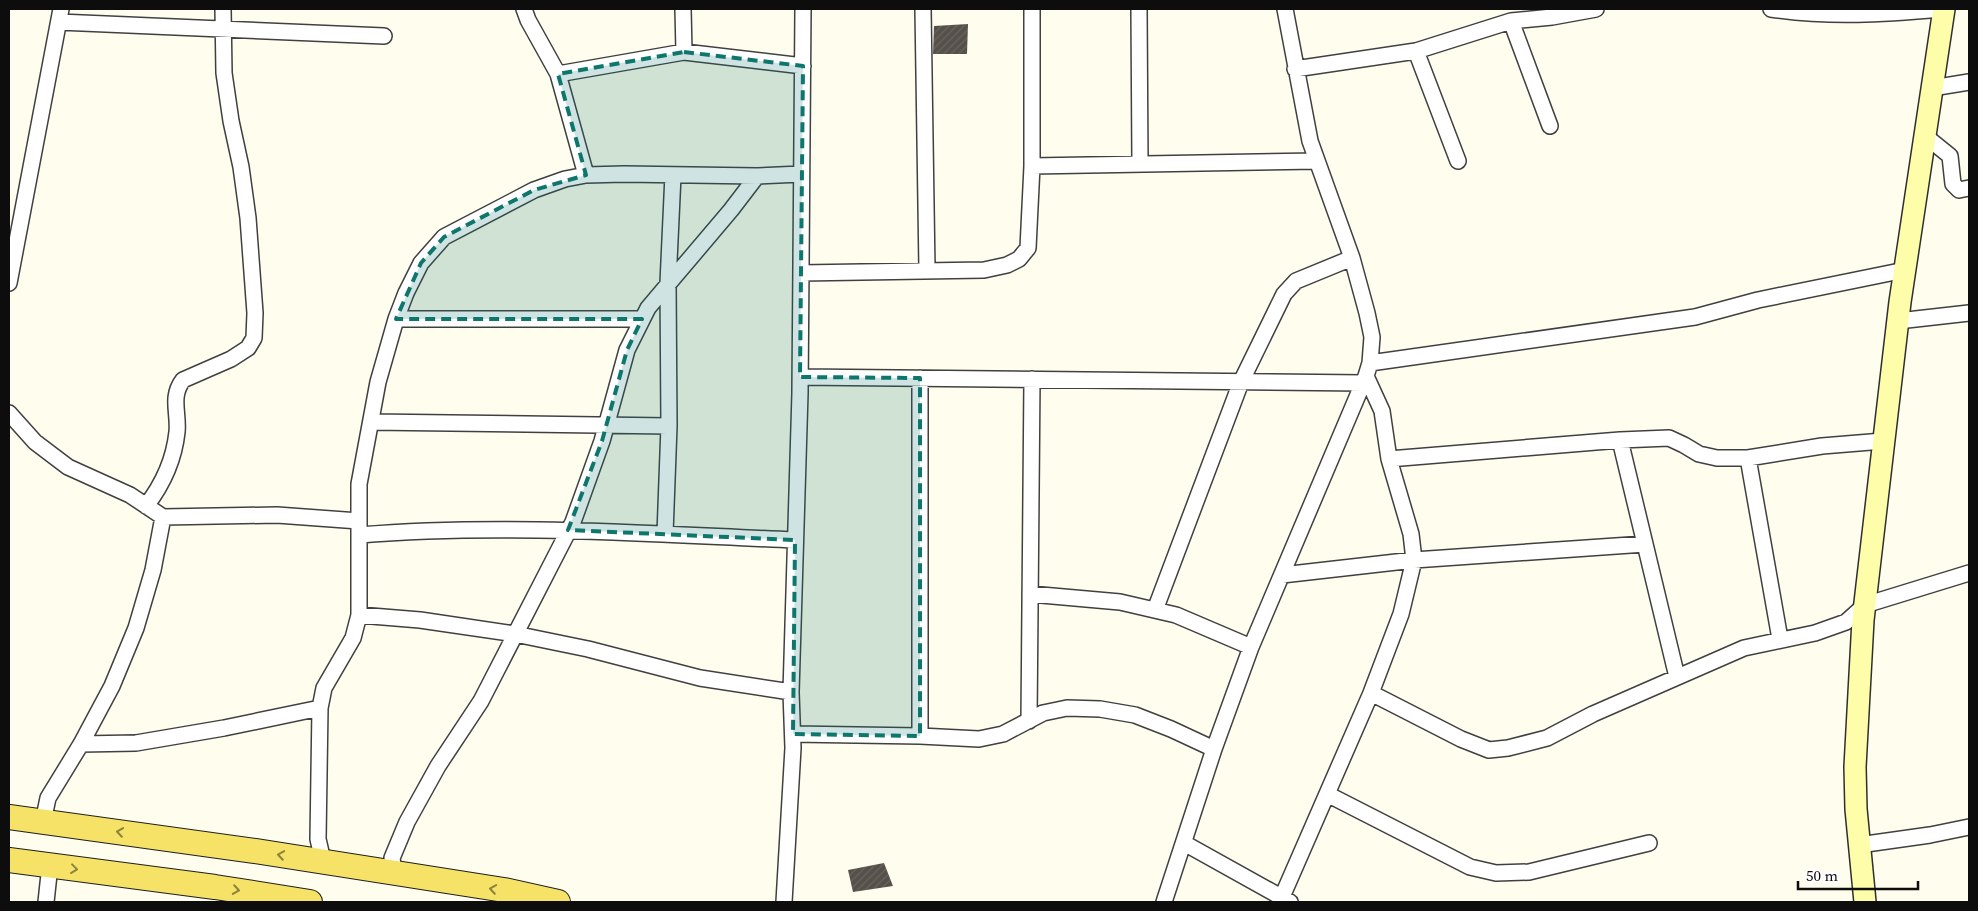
<svg xmlns="http://www.w3.org/2000/svg" width="1978" height="911" viewBox="0 0 1978 911" font-family="'Source Serif 4',serif">
  <style>
    .building { fill: url(#building-hatch) }
    .lines { fill: none; stroke-linecap: round; stroke-linejoin: round }
    .street-casing { stroke: #404040; stroke-width: 18 }
    .secondary-casing { stroke: #2f2f2f; stroke-width: 24 }
    .primary-casing { stroke: #1e1e1e; stroke-width: 26 }
    .street { stroke: #fff; stroke-width: 15 }
    .secondary { stroke: #fdfdaa; stroke-width: 21 }
    .primary { stroke: #f5e267; stroke-width: 24 }
    .oneway { stroke: #8d823e }
    .marked { fill: #0f766e; fill-opacity: 0.2; stroke: #0f766e; stroke-width: 4; stroke-dasharray: 10 6; stroke-linejoin: round }
  </style>
  <defs>
    <pattern id="building-hatch" width="6" height="6" patternUnits="userSpaceOnUse" patternTransform="scale(1.25)"><rect width="6" height="6" fill="#55504a"/><path d="M-1 1l2-2M0 6l6-6M5 7l2-2" fill="none" stroke="#686460"/></pattern>
  </defs>
  <rect width="100%" height="100%" fill="#fffdee"/>
  <path class="building" d="M968,24L967,54H933L934,26Z
    M884,863L893,886L853,892L848,870Z"/>
  <g class="lines">
    <defs>
      <path id="street" d="M524,9L528,20L558,74L586,175
        M683,9L684,52
        M923,9L927,270
        M1139,9L1140,164
        M1771,9C1832,18 1883,14 1944,9
        M1511,21L1550,126
        M59,22L384,36
        M1416,51L1458,161
        M1295,69L1416,51L1511,21L1552,17L1596,9
        M558,74L684,52L803,66
        M1932,88L1969,82
        M1924,135L1950,156L1953,184L1959,190L1969,188
        M1032,166L1317,161
        M801,273L984,270L1007,265L1019,259L1028,248L1032,166V9
        M9,283L61,9
        M396,319H642
        M1898,321L1969,313
        M1370,363L1695,317L1758,300L1905,270
        M800,377L1363,383
        M9,413L35,442L68,467L130,495L163,517L277,515L359,521
        M371,422L669,426
        M1620,440L1677,677
        M1748,458L1780,639
        M1389,459L1620,440L1669,438L1684,445L1699,454L1717,458H1748L1822,446L1883,441
        M146,506C163,484 174,460 177,432C179,413 170,397 183,380L231,359L248,348L254,338L255,313L248,218L241,167L231,121L224,73L223,9
        M665,534L669,426L668,283L673,175
        M359,535C504,523 650,534 795,540
        M1282,575L1414,560L1645,544
        M1030,594L1120,602L1176,615L1251,647
        M1155,610L1241,382L1284,294L1296,281L1352,258
        M359,615L420,620L515,634L588,649L700,678L791,692
        M1371,693L1461,739L1489,750L1508,748L1547,738L1593,714L1744,648L1815,633L1846,622L1865,605L1969,573
        M1029,721L1032,379
        M793,734L920,736L979,739L1003,734L1043,713L1067,708L1100,709L1135,715L1171,729L1214,749
        M920,736V378
        M81,744L136,743L224,728L320,708
        M1327,794L1470,867L1496,873L1529,872L1649,843
        M43,822L48,798L81,744L112,686L136,628L153,570L163,517
        M1184,843L1290,902
        M1859,845L1930,835L1969,827
        M323,861L318,839L320,708L324,688L353,638L359,615V484L378,382L396,319L406,293L421,263L444,237L534,190L565,179L586,175L624,174L757,176L801,174
        M394,873L392,858L407,822L438,766L481,701L573,522L602,441L627,350L648,308L731,210L757,176
        M1282,897L1371,693L1401,614L1414,560L1411,534L1389,459L1382,411L1366,376
        M46,902L50,865
        M784,902L793,748L791,692L800,393L803,9
        M1164,902L1214,749L1251,647L1366,376L1370,363L1372,337L1367,313L1352,258L1310,141L1285,9"/>
      <path id="secondary" d="M1865,902L1856,809L1855,767L1863,620L1900,302L1944,9"/>
      <path id="primary" d="M9,817L255,851L504,890L558,902
        M9,860L215,887L310,902"/>
    </defs>
    <use href="#street" class="street-casing"/>
    <use href="#secondary" class="secondary-casing"/>
    <use href="#primary" class="primary-casing"/>
    <use href="#street" class="street"/>
    <use href="#secondary" class="secondary"/>
    <use href="#primary" class="primary"/>
  </g>
  <defs><path id="oneway-chevron" d="M-2-3.5L2.5 0L-2 3.5" fill="none" stroke-width="1.6" stroke-linecap="round" stroke-linejoin="round" transform="scale(1.25)"/></defs>
  <g class="oneway">
    <use href="#oneway-chevron" transform="translate(120 832) rotate(-172)"/>
    <use href="#oneway-chevron" transform="translate(281 855) rotate(-171)"/>
    <use href="#oneway-chevron" transform="translate(74 869) rotate(7)"/>
    <use href="#oneway-chevron" transform="translate(493 889) rotate(-171)"/>
    <use href="#oneway-chevron" transform="translate(236 890) rotate(9)"/>
  </g>
  <path class="marked" d="M684,52L803,66L800,377L920,378V736L793,734L795,540L568,530L602,441L627,350L642,319H396L421,263L444,237L534,190L586,175L558,74Z"/>
  <rect width="1978" height="911" fill="none" stroke="#0d0d0d" stroke-width="20"/>
  <path d="M1798 881v8h120v-8" fill="none" stroke="#0d0d0d" stroke-width="2.5"/>
  <text x="1806" y="881" font-size="15" fill="#0d0d0d" stroke="#ffffff" stroke-width="4" paint-order="stroke">50 m</text>
</svg>
